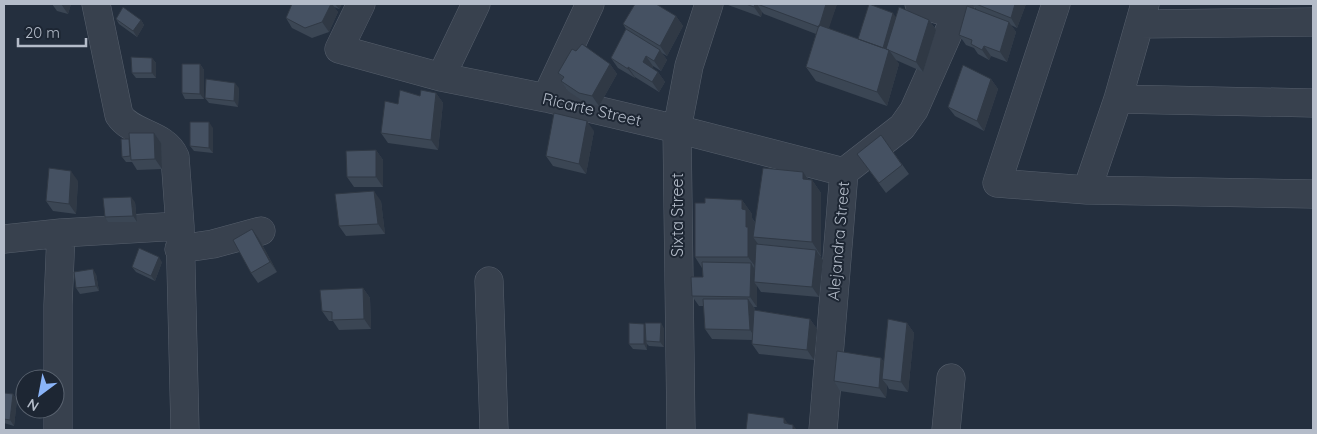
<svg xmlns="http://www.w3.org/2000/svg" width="1317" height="434" viewBox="0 0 1317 434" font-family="Quicksand,sans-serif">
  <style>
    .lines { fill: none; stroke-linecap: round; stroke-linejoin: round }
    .minor-casing { stroke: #565f6c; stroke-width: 29 }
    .minor { stroke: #38414e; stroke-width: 28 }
    .wall { fill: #3b4654 }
    .shaded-wall { fill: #303945 }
    .building { fill: #455162; stroke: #303945 }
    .labels { text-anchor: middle; stroke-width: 4; stroke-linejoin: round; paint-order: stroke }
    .street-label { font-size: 16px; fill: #b4bcc9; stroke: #1d2633 }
  </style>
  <rect width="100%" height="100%" fill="#242f3e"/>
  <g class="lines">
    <defs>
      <path id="minor" d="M96,4L119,115C132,135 165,133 175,157L180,226L185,430
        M361,4L339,49L441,77L546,98L677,129L844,172
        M919,4L957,15
        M1056,4L997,183L1087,190L1313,194
        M1140,24L1313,22
        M441,77L476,4
        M546,98L590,4
        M1118,99L1313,103
        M1087,190L1118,99L1145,4
        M4,239L61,233L180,226
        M179,249L213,244L261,231
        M489,281L494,430
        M58,430V305L61,233
        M681,430L677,129L689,66L709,4
        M823,430L844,172L902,127L914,110L961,4
        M946,430L951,378"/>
    </defs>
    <use href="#minor" class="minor-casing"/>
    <use href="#minor" class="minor"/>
  </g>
  <path class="wall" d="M52,4H71L68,14L57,11Z
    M292,4H342L339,9L334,7L338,12L329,32L312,38L292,28L286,18Z
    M727,4H837L828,29L858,39L896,17L929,20L936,30L923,72L896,60L899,64L887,106L816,81L806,67L816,34L764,14L762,12L761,17L728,5Z
    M972,4H1026L1017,28L1011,25L1016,32L1007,62L991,56L989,60L978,54L974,48L966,45L959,35L976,9Z
    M676,16L683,26L667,56L662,53L667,60L661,71L653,66L652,69L658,72L665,82L659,92L635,77V78L618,68L611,58L626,29L623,24Z
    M116,19L141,20L144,25L137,37L119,24Z
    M576,51L610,64L617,74L599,106L586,103L568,91L561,81L563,79L558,73Z
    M152,58L156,63V78H136L132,73Z
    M200,64L204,70V99H185L182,93Z
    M991,79L998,89L984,131L955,116L948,107Z
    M239,88L238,107L209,103L205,98Z
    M436,93L443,103L438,150L388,143L381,133L398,104Z
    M213,128V153L194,151L190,146Z
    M594,131L586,174L553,166L546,156Z
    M154,133L161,143L162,169L137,170L132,162H126L122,157L129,139Z
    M881,135L909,174L886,193L857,154Z
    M376,150L383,160V187H354L347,177Z
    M803,172L808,179L812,180L821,193V256H820L823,260L819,297L761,292L757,286V307H754L755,310L810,319L817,329L814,360L759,354L752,344V340L712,339L705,329L704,306H699L692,296L703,277L702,268L695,257L705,203L742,200L752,214V218L755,222Z
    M78,181L76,214L53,211L46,201Z
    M381,201L385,234L346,236L339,226Z
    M135,202L137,222H108L105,217Z
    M259,239L277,272L258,283L251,273Z
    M162,262L155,281L136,272L132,267Z
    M96,274L99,291L80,294L76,288Z
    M363,288L370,298L371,329L339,330L333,321H329L322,311Z
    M661,323L664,329V347L649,346L647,344V350L633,349L629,344L645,326Z
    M907,323L914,333L908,392L889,389L887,385L886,398L840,391L834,381L881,358L884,362Z
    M4,393L13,394L17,400L14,426L4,423Z"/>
  <path class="shaded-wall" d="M61,4H71L68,14Z
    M331,4H332L338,12L329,32L322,22Z
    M335,4H342L339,9Z
    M755,4H765H757L762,12L761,17L754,7Z
    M826,4H837L826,37L819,27Z
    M1015,4H1026L1017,28L1011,18Z
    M893,13L900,23L889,50L899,64L887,106L877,92L883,48Z
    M676,16L683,26L667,56L660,46Z
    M141,20L144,25L137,37L133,31Z
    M929,20L936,30L923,72L916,62Z
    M1009,22L1016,32L1007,62L1000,52Z
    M984,46L991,56L989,60L982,50Z
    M660,50L667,60L661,71L654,61Z
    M646,56L653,66L650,72L643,62Z
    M152,58L156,63V78L152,73Z
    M200,64L204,70V99L200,94Z
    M610,64L617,74L599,106L592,96Z
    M628,67L635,77V78L628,69Z
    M658,72L665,82L659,92L652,82Z
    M991,79L998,89L984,131L977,121Z
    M235,83L239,88L238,107L234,101Z
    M436,93L443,103L438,150L431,140Z
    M587,121L594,131L586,174L579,164Z
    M209,122L213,128V153L209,148Z
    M154,133L161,143L162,169L155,159Z
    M376,150L383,160V187L376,177Z
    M71,171L78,181L76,214L69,204Z
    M803,172L812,185V180L821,193V256L812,242L803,179Z
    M374,191L381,201L385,234L378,224Z
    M131,197L135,202L137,222L133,216Z
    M742,200L752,214V218L755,223L753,237L758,244V270L748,257L746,227L742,209Z
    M252,229L259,239L277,272L270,262Z
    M816,250L823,260L819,297L812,287Z
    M159,257L162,262L155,281L151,276Z
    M751,263L757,273L754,282L757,286V307L750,297Z
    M93,269L96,274L99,291L96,286Z
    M363,288L370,298L371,329L364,319Z
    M748,299L755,309L757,340L750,330Z
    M810,319L817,329L814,360L807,350Z
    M661,323L664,329V347L660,342Z
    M907,323L914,333L908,392L901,382Z
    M644,324L647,329L646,341L647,344V350L644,344Z
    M881,358L888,368L882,379L887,385L886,398L879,388Z
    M13,394L17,400L14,426L10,420Z
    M784,418L791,428L784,423Z
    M793,425L797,430H793Z"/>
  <path class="building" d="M292,4H331L322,22L305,28L286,18Z
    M635,4H656L676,16L660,46L623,24Z
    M746,4H755L754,7Z
    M757,4H826L819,27Z
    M869,4L893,13L883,48L858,39Z
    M976,4H1015L1011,18Z
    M967,6L1009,22L1000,52L984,46L982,50L971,44L972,40L959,35Z
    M123,7L141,20L133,31L116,19Z
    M899,7L929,20L916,62L886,49Z
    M819,25L889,50L877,92L806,67Z
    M626,29L660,50L654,61L646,56L643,62L658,72L652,82L628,67V69L611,58Z
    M582,44L610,64L592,96L579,93L561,81L564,77L558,73L572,49L576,51Z
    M131,57L152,58V73H132Z
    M182,64H200V94L182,93Z
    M963,65L991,79L977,121L948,107Z
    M206,79L235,83L234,101L205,98Z
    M400,90L420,96L421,90L436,93L431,140L381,133L385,101L398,104Z
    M554,113L587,121L579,164L546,156Z
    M190,122H209V148L190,146Z
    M129,133H154L155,159L131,160Z
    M881,135L902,165L879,183L857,154Z
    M121,139H129L130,156L122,157Z
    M376,150V177H347L346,151Z
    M49,168L71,171L69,204L46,201Z
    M763,168L803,172V179L812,180V242L753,237Z
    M374,191L378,224L339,226L335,194Z
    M131,197L133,216L105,217L103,198Z
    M705,198L742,200V209L746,210V227H748V257H695V203H705Z
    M252,229L270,262L251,273L233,240Z
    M756,244L816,250L812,287L754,282Z
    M139,248L159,257L151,276L132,267Z
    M702,262L751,263L750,297L692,296L691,277H703Z
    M93,269L96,286L76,288L74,272Z
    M363,288L364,319L332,320V312L322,311L320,290Z
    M703,299H748L750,330L705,329Z
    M754,310L810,319L807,350L752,344Z
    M888,319L907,323L901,382L882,379Z
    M629,323L644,324V344H629Z
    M645,323H661L660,342L646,341Z
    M837,351L881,358L879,388L834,381Z
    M4,393L13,394L10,420L4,419Z
    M748,413L784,418V423L793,425V430H746Z"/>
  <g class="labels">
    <g class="street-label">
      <text transform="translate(592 109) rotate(13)" y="6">Ricarte Street</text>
      <text transform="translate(677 215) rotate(-90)" y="6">Sixta Street</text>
      <text transform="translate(838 241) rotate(-85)" y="6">Alejandra Street</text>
    </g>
  </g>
  <rect width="1317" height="434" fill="none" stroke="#b4bcc9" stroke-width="10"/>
  <g transform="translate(40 394) rotate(212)"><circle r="24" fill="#1d2633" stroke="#59626f"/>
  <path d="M0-4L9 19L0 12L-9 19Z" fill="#8ab4f8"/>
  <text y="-8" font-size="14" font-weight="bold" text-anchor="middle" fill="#b4bcc9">N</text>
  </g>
  <path d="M18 38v8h68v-8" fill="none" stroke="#b4bcc9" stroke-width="2.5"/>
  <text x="25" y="38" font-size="15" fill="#b4bcc9" stroke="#1d2633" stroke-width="4" paint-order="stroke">20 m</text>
</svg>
